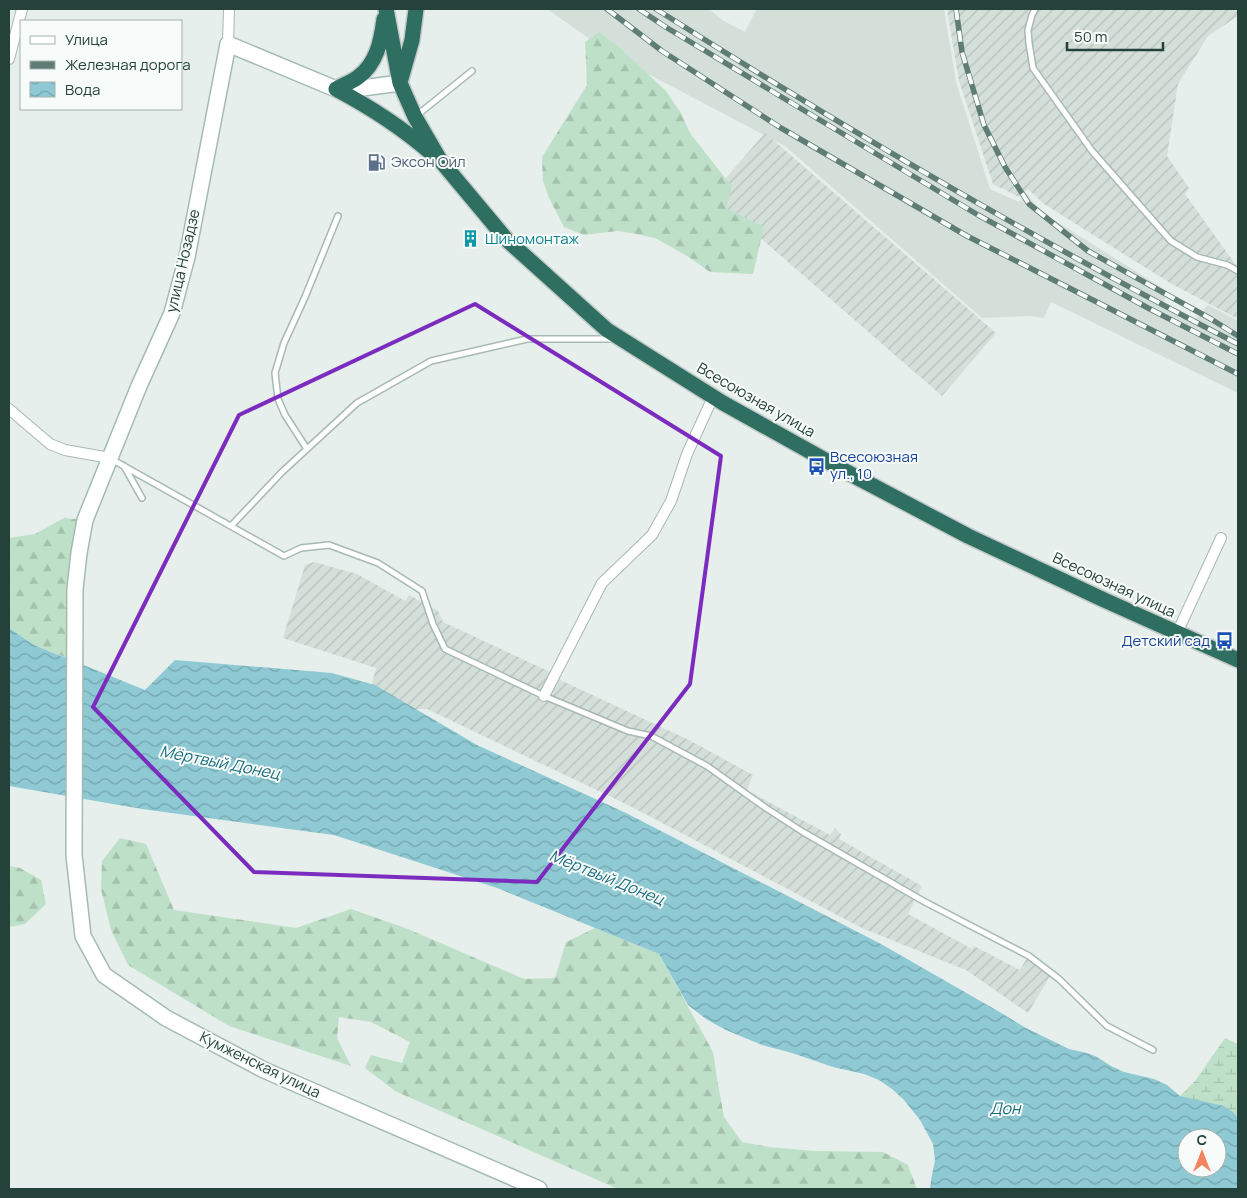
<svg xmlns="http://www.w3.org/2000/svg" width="1247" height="1198" viewBox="0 0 1247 1198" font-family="Manrope,sans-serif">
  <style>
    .built { fill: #d4dfda }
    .industrial { fill: url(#industrial-furrows) }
    .forest { fill: url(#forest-firs) }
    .wetland { fill: url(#wetland-marsh) }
    .water { fill: url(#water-waves); fill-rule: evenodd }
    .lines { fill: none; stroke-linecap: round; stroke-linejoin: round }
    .lane-casing { stroke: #a8b8b2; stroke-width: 8 }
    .street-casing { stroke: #a8b8b2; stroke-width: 12 }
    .secondary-casing { stroke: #a4bbb3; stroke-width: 18 }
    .highway-casing { stroke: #c2cac8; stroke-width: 18 }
    .lane { stroke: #fff; stroke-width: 5 }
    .street { stroke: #fff; stroke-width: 10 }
    .secondary { stroke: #fff; stroke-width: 15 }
    .highway { stroke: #2f6f62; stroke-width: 15 }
    .rail-casing { stroke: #5f7d75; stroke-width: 5.5 }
    .rail { stroke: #f7fbf9; stroke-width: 4; stroke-dasharray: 11; stroke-linecap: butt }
    .marked { fill: none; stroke: #7b2cbf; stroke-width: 4; stroke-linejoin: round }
    .labels { text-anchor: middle; stroke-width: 4; stroke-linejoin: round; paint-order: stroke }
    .service-label { font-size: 15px; fill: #4e5e75; stroke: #f7fbf9; text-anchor: start }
    .culture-label { font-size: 15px; fill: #0d838f; stroke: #f7fbf9; text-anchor: start }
    .street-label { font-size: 15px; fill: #24423a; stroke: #f7fbf9 }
    .transit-label { font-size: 15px; fill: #164399; stroke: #f7fbf9; text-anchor: start }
    .water-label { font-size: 16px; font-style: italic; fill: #1c6f80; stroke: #f7fbf9 }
  </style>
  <defs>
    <pattern id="industrial-furrows" width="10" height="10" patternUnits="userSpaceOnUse" patternTransform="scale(1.25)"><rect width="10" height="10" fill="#d4dfda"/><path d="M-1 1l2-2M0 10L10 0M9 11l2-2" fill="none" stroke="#b6c1bc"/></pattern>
    <pattern id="forest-firs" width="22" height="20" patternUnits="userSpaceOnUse" patternTransform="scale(1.25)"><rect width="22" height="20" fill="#bfe0c8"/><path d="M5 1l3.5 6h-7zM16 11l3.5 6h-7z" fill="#a4c1ad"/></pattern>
    <pattern id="wetland-marsh" width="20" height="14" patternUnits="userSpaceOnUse" patternTransform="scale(1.25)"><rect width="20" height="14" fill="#bfe0c8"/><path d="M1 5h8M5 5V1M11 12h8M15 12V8" fill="none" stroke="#a4c1ad"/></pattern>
    <pattern id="water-waves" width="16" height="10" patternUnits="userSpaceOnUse" patternTransform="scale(1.25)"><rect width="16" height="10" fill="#8ec9d4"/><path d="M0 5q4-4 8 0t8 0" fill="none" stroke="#74a5ad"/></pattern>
  </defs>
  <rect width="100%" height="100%" fill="#e6efeb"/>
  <path class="built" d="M547,9H709L724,21L745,32L756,10H776L777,9H944L956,82L990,189L1019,202L1026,193L1043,213L1167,291L1164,302L1195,319L1208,305L1238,321V393L1051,302L1044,318L1031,316L982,318L785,146L614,56Z"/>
  <path class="industrial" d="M947,9H1238V16L1208,36L1178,84L1167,156L1189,188L1185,194L1238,268V319L1170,283L1044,204L1028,189L1019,197L993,184L959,81Z
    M765,133L996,333L942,396L711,195Z
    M314,562L357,574L405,601L409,595L438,611L443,622L550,672L558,679L689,740L753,775L747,790L830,835L835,828L841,834L839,839L922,886L908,914L972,949L974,946L1020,970L1027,958L1052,973L1028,1013L966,970L862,928L628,805L427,709H386L368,700L376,668L283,638L305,565Z"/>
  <path class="forest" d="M599,32L618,46L666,91L681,113L690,133L732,187L726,208L764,227L753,274L710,272L687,256L655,238L631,233L617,231L584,235L564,227L549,198L543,181L542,157L587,85L585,42Z
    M64,518L85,520L75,661L34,645L9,628V538L35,534Z
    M120,838L146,844L174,910L296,928L351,909L408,929L524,979L555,978L566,942L595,928L659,954L713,1052L717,1078L724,1117L742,1142L769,1147L814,1151L883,1152L908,1165L917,1189H618L395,1091L365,1068L371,1055L402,1063L410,1042L371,1022L339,1017L337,1038L351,1066L229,1026L128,965L111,930L101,889L102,861Z
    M9,866L20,868L41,880L46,904L25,924L9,927Z"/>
  <path class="wetland" d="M1225,1038L1238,1044V1118L1233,1112L1180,1096L1195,1081Z"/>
  <path class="water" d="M9,628L34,645L145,690L175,660L332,673L375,685L477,745L626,813L881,944L1003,1014L1026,1028L1069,1049L1087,1053L1097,1057L1111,1066L1124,1072L1154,1079L1167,1085L1180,1096L1224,1106L1233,1112L1238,1118V1189H930L931,1180L935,1160L933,1144L920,1120L904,1100L892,1089L879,1080L864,1074L833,1067L792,1053L762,1045L726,1030L706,1019L688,1005L659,954L497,888L334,835L142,809L9,786ZM1187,1138H1217V1168H1187Z"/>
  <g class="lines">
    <defs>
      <path id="lane" d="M1035,9L1032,15L1028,30L1029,43L1033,68L1092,151L1171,241L1197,257L1227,265L1238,271
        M416,116L472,71
        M307,449L285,415L278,399L275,373L284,343L305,297L338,216
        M113,460L284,556L301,548L329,545L378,563L422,591L433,624L445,649L544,696L628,731L651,736L707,766L766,808L803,832L925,902L1029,956L1059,979L1107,1026L1153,1050
        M124,466L142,498
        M231,526L282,472L357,403L431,361L527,339H614"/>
      <path id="street" d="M228,44L229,9
        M9,59L22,9
        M9,409L50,444L65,450L110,458
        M1177,633L1221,538
        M544,696L602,583L652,535L671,501L687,454L713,397"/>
      <path id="secondary" d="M400,83L362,88L336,89L228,44L187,257L172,313L139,386L85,520L79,553L75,589L74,855L83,936L104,975L166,1018L264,1070L539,1189"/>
      <path id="highway" d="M386,9L400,83L415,117L440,160L506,239L607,330L723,403L843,470L968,536L1102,599L1238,660
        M401,79L412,40L416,9
        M336,89C370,107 401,127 430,152
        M336,89C343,85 351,82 357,78C377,64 381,41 384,19"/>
    </defs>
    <use href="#lane" class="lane-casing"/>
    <use href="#street" class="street-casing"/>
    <use href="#secondary" class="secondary-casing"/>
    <use href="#highway" class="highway-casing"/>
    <use href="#lane" class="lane"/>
    <use href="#street" class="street"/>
    <use href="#secondary" class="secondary"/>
    <use href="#highway" class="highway"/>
    <defs>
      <path id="rail" d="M607,9L662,51L781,128L967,236L1238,374
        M639,9L664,26L795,105L978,215L1148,308L1238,354
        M656,9C845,129 1039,242 1238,344
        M956,9L962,52L984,125L1005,167L1029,204L1088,251L1211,319L1238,336"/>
    </defs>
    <use href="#rail" class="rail-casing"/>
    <use href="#rail" class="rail"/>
  </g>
  <path class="marked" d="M475,304L721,456L690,684L537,882L254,872L93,707L239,415Z"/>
  <defs>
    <symbol id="fuel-bare" viewBox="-9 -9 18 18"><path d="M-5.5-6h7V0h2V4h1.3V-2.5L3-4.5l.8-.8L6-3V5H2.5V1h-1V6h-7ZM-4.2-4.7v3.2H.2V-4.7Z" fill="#5c6f8a" stroke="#f7fbf9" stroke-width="2.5" paint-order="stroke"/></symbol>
    <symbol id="building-bare" viewBox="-9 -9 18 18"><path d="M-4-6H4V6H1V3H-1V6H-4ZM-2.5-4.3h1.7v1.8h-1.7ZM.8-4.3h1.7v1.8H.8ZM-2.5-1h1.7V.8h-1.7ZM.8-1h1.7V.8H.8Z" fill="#0f9aa8" stroke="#f7fbf9" stroke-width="2.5" paint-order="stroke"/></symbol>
    <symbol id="bus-bare" viewBox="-9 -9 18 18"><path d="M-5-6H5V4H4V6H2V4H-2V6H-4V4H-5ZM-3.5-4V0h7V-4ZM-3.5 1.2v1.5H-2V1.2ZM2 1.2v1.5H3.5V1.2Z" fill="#1a4fb4" stroke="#f7fbf9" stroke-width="2.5" paint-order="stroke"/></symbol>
  </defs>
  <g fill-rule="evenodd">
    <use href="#fuel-bare" x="364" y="150" width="25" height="25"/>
    <use href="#building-bare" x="458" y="226" width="25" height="25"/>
    <use href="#bus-bare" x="804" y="454" width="25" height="25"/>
    <use href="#bus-bare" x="1212" y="628" width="25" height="25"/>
  </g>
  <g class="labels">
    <g class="service-label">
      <text x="391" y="167">Эксон Ойл</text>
    </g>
    <g class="culture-label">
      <text x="485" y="244">Шиномонтаж</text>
    </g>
    <g class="street-label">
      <text transform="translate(183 261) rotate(-77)" y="5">улица Нозадзе</text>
      <text transform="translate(756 400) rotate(30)" y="5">Всесоюзная улица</text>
      <text transform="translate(1114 585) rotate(25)" y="5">Всесоюзная улица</text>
      <text transform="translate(260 1065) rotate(26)" y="5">Кумженская улица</text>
    </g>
    <g class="transit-label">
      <text x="830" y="462">Всесоюзная<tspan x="830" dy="17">ул., 10</tspan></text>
      <text x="1210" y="646" text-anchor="end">Детский сад</text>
    </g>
    <g class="water-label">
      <text transform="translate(220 762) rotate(11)" y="6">Мёртвый Донец</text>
      <text transform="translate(607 877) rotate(22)" y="6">Мёртвый Донец</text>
      <text x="1005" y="1114">Дон</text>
    </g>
  </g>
  <rect width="1247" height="1198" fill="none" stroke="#24423a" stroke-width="20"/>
  <rect x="20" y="20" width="162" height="90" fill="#f7fbf9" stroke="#a3b1ad"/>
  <rect x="30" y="36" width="25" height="8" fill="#ffffff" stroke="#a3b1ad"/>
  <text x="65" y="45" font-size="15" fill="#24423a">Улица</text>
  <rect x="30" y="61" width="25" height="8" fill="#5f7d75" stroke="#a3b1ad"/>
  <text x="65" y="70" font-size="15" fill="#24423a">Железная дорога</text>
  <rect x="30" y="82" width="25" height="15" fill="url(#water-waves)" stroke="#a3b1ad"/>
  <text x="65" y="95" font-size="15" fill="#24423a">Вода</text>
  <g transform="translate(1202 1153)"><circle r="24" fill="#f7fbf9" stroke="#a3b1ad"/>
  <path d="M0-4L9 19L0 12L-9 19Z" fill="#f4845f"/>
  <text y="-8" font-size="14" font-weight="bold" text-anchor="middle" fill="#24423a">С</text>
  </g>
  <path d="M1067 42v8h96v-8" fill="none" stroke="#24423a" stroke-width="2.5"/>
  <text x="1074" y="42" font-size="15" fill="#24423a" stroke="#f7fbf9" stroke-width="4" paint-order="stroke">50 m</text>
</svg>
